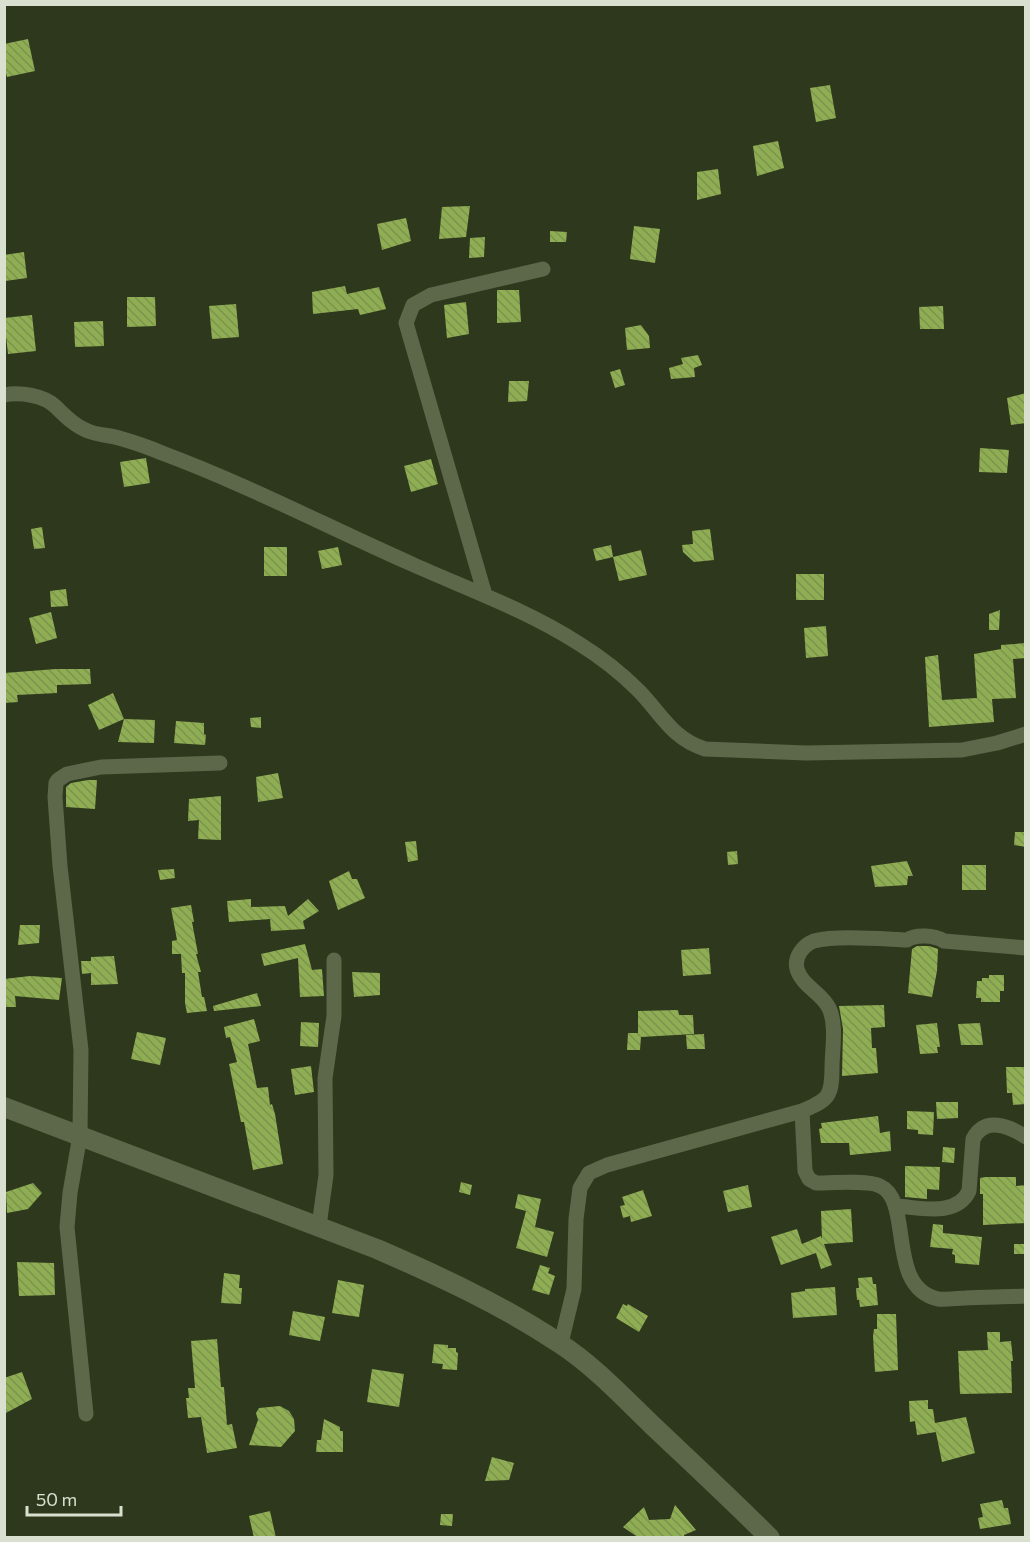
<svg xmlns="http://www.w3.org/2000/svg" width="1030" height="1542" viewBox="0 0 1030 1542" font-family="Commissioner,sans-serif">
  <style>
    .building { fill: url(#building-back-hatch) }
    .lines { fill: none; stroke-linecap: round; stroke-linejoin: round }
    .minor { stroke: #5d684b; stroke-width: 15 }
    .tertiary { stroke: #5d684b; stroke-width: 20 }
  </style>
  <defs>
    <pattern id="building-back-hatch" width="6" height="6" patternUnits="userSpaceOnUse" patternTransform="scale(1.5)"><rect width="6" height="6" fill="#8fae54"/><path d="M-1 5l2 2M0 0l6 6M5-1l2 2" fill="none" stroke="#7c934e"/></pattern>
  </defs>
  <rect width="100%" height="100%" fill="#2e381d"/>
  <path class="building" d="M28,39L35,71L7,77L4,65V44Z
    M830,85L836,118L816,122L810,88Z
    M778,141L784,168L757,176L753,146Z
    M718,169L721,194L697,200V172Z
    M470,206L466,237L439,239L442,207Z
    M406,218L411,241L382,250L377,224Z
    M634,226L660,229L655,263L630,259Z
    M550,231L567,232L566,242H550Z
    M485,237L484,257L469,258L470,238Z
    M24,252L27,278L5,281L4,255Z
    M345,286L347,294L379,287L386,309L360,315L358,309L313,314L312,292Z
    M497,290H519L521,322L497,323Z
    M127,297H155L156,326L127,327Z
    M466,302L469,334L447,338L444,305Z
    M236,304L239,337L212,339L209,306Z
    M943,306L944,329H920L919,307Z
    M32,315L36,351L8,354L4,318Z
    M103,321L104,346L75,347L74,322Z
    M641,325L649,336L650,348L627,350L625,328Z
    M698,355L702,365L694,368L695,377L671,379L669,368L683,364L681,358Z
    M620,369L625,385L615,388L610,372Z
    M509,381H529L527,401L508,402Z
    M1026,393V423L1011,425L1007,398Z
    M980,448L1009,450L1007,473L979,472Z
    M146,458L150,483L124,487L120,462Z
    M431,459L438,484L411,492L404,466Z
    M42,527L45,548L34,549L31,529Z
    M710,529L714,560L694,562L683,552L682,545L693,544L692,531Z
    M611,545L613,557L596,561L593,549Z
    M264,547H287V576H264Z
    M338,547L342,565L322,569L318,551Z
    M641,550L647,575L619,581L613,557Z
    M796,574H824V600H796Z
    M66,589L68,606L51,607L50,591Z
    M1000,610L999,630H989V614Z
    M51,612L57,638L36,644L29,618Z
    M826,626L828,656L806,658L804,628Z
    M1026,643V658L1013,659L1016,698L992,699L994,722L929,727L925,657L938,655L942,700L977,698L974,654L1001,649V645Z
    M56,669H90L91,684L57,685V693L17,695L18,702L4,703V673Z
    M113,693L124,719L99,730L88,705Z
    M261,717V728L251,727L250,718Z
    M124,719L155,720L154,743L118,742Z
    M176,721L204,723V734L206,735L205,745L174,743Z
    M278,773L283,798L258,802L256,777Z
    M88,780H97L95,809L66,807V787L71,783Z
    M221,796V840L198,839L199,820L188,821L189,799Z
    M1015,832H1026V847L1014,845Z
    M416,841L418,860L408,862L405,842Z
    M737,851L738,864L728,865L727,852Z
    M907,861L913,876H908L907,885L875,887L871,866Z
    M962,865H986V890H962Z
    M174,869L175,878L160,880L158,870Z
    M349,871L352,879H357L365,898L338,910L329,881Z
    M251,899V907L285,906L288,916L308,899L319,911L303,921L305,929L271,931L270,919L229,922L227,901Z
    M191,905L194,922H192L198,954H196L201,972H198L202,997H204L207,1011L187,1013L185,1003V973H182L181,954H172V941L177,940L171,908Z
    M20,925H40L39,943L18,945Z
    M305,944L312,970L322,969L324,996L300,997L298,958L264,966L261,954Z
    M917,946H929L938,949L937,971L932,997L908,993L912,949Z
    M709,948L711,974L683,976L681,950Z
    M114,956L118,984L91,985V973L82,974L81,961H91V957Z
    M352,972L380,973V995L354,997Z
    M989,975H1004V991H1000V1002H981V998H976L977,981H982V978H989Z
    M30,976L62,978L59,1000L15,996L16,1007H4V979Z
    M257,993L261,1006L214,1011L213,1006Z
    M884,1005L885,1027L871,1028L872,1048H876L878,1073L842,1076L843,1029L839,1006Z
    M678,1010L679,1015H693L694,1034L641,1037L640,1050H627L628,1033H638V1011Z
    M254,1019L260,1041L248,1044L257,1088L268,1087L270,1105L272,1104L275,1114L283,1164L253,1170L244,1122H241L229,1064L237,1062L230,1037L226,1038L224,1027Z
    M301,1022L319,1023L318,1047L300,1046Z
    M937,1023L940,1047H937L938,1053L920,1054L916,1025Z
    M980,1023L983,1045H961L958,1024Z
    M137,1032L166,1038L160,1065L131,1059Z
    M704,1034L705,1049H687L686,1035Z
    M311,1066L314,1092L295,1095L291,1069Z
    M1006,1067H1026V1104L1013,1105L1012,1093H1007Z
    M936,1102H958V1118L937,1119Z
    M907,1111L934,1112L933,1135L918,1134V1130L907,1129Z
    M878,1116L880,1133L890,1131L891,1151L850,1155L849,1143H821L819,1129L822,1128L821,1123Z
    M943,1147L955,1148L954,1163L942,1162Z
    M905,1166L940,1167L939,1190L927,1189V1199L905,1197Z
    M986,1177H1016V1186L1026,1185V1223L983,1225V1194H980V1178Z
    M461,1182L472,1185L470,1195L459,1192Z
    M33,1183L42,1193L28,1209L7,1213L6,1192Z
    M748,1185L752,1207L728,1212L723,1191Z
    M643,1190L652,1216L631,1222L630,1216L623,1218L620,1206L625,1205L622,1197Z
    M518,1194L541,1199L535,1227L554,1232L547,1257L516,1248L526,1211L515,1208Z
    M851,1209L853,1242L824,1244L832,1265L821,1269L816,1253L781,1265L771,1237L797,1229L802,1244L821,1236L822,1239L821,1211Z
    M933,1224L943,1225V1233L982,1237L979,1265L955,1263V1255L952,1254L953,1249L930,1247Z
    M1014,1244H1026V1254H1014Z
    M17,1262L54,1263L55,1295L19,1296Z
    M540,1265L550,1268L548,1273L555,1276L549,1295L532,1290Z
    M224,1273L240,1275L239,1288H242L241,1304L221,1303Z
    M872,1277L873,1284H876L878,1305L860,1307L859,1300H857L856,1288H859L858,1278Z
    M338,1280L364,1285L359,1317L332,1313Z
    M835,1287L837,1315L793,1318L791,1293L805,1291V1289Z
    M623,1304L627,1306L628,1304L648,1316L639,1332L616,1318Z
    M293,1311L325,1317L320,1341L289,1335Z
    M877,1314H896L898,1370L875,1372L873,1336L874,1329H877Z
    M987,1332H1000V1342L1011,1341L1013,1361H1011L1012,1393L960,1394L958,1351L988,1350Z
    M217,1339L221,1387H224L227,1425L232,1424L237,1448L207,1453L201,1417L188,1418L186,1398H189L188,1388H195L191,1341Z
    M434,1344L448,1345V1348H456V1352L458,1353L457,1370L442,1369L443,1364L432,1363Z
    M372,1369L404,1374L399,1407L367,1402Z
    M22,1372L32,1399L4,1414V1378Z
    M928,1400V1409H933L935,1423L966,1417L975,1453L942,1462L935,1428L936,1432L917,1435L915,1421L910,1422L909,1401Z
    M280,1406L289,1411L294,1419L295,1431L281,1447L249,1445L258,1420L256,1413L259,1408Z
    M324,1419L340,1427V1431H343V1452H316L317,1440H321Z
    M492,1457L514,1463L509,1480L485,1481Z
    M1002,1500L1004,1508H1008L1011,1524L980,1529L978,1518L983,1517L980,1504Z
    M675,1505L696,1530L684,1535V1538H639L623,1527L644,1507L649,1520L670,1519Z
    M270,1511L276,1538H254L249,1516Z
    M441,1514H453L452,1526L440,1525Z"/>
  <g class="lines">
    <path class="minor" d="M4,395C20,392 44,395 56,407C65,416 75,426 88,431C97,435 109,435 119,438C133,442 148,447 162,453C248,485 330,528 414,565C470,590 526,610 578,643C599,656 621,673 638,690C661,713 672,739 705,749L806,753L962,750L997,743L1026,734
      M485,595L406,323L413,305L431,295L543,269
      M802,1111L805,1171L809,1179L816,1183C830,1183 868,1180 880,1186C914,1201 885,1287 938,1299C946,1300 957,1298 965,1298C985,1297 1005,1297 1026,1296
      M895,1206C919,1207 956,1218 969,1191L973,1139C985,1116 1009,1126 1026,1137
      M319,1226L326,1175L325,1078L334,1016V960
      M561,1343L574,1289L576,1219L580,1188L589,1173L607,1165L802,1111C828,1100 832,1097 832,1068C832,1050 837,1025 829,1008C822,993 802,986 797,969C794,957 803,945 814,941C836,935 882,939 907,940C916,934 934,935 944,941L1026,948
      M86,1414L67,1227L70,1193L80,1135L81,1050L60,866L55,797L56,783L58,780L67,774L101,767L220,763"/>
    <path class="tertiary" d="M4,1107L377,1249C439,1276 502,1305 559,1343C593,1365 622,1396 651,1424C691,1462 731,1499 770,1538"/>
  </g>
  <rect width="1030" height="1542" fill="none" stroke="#dae0d0" stroke-width="12"/>
  <path d="M27 1506v9h94v-9" fill="none" stroke="#dae0d0" stroke-width="3"/>
  <text x="36" y="1506" font-size="18" fill="#dae0d0" stroke="#2e381d" stroke-width="4.5" paint-order="stroke">50 m</text>
</svg>
